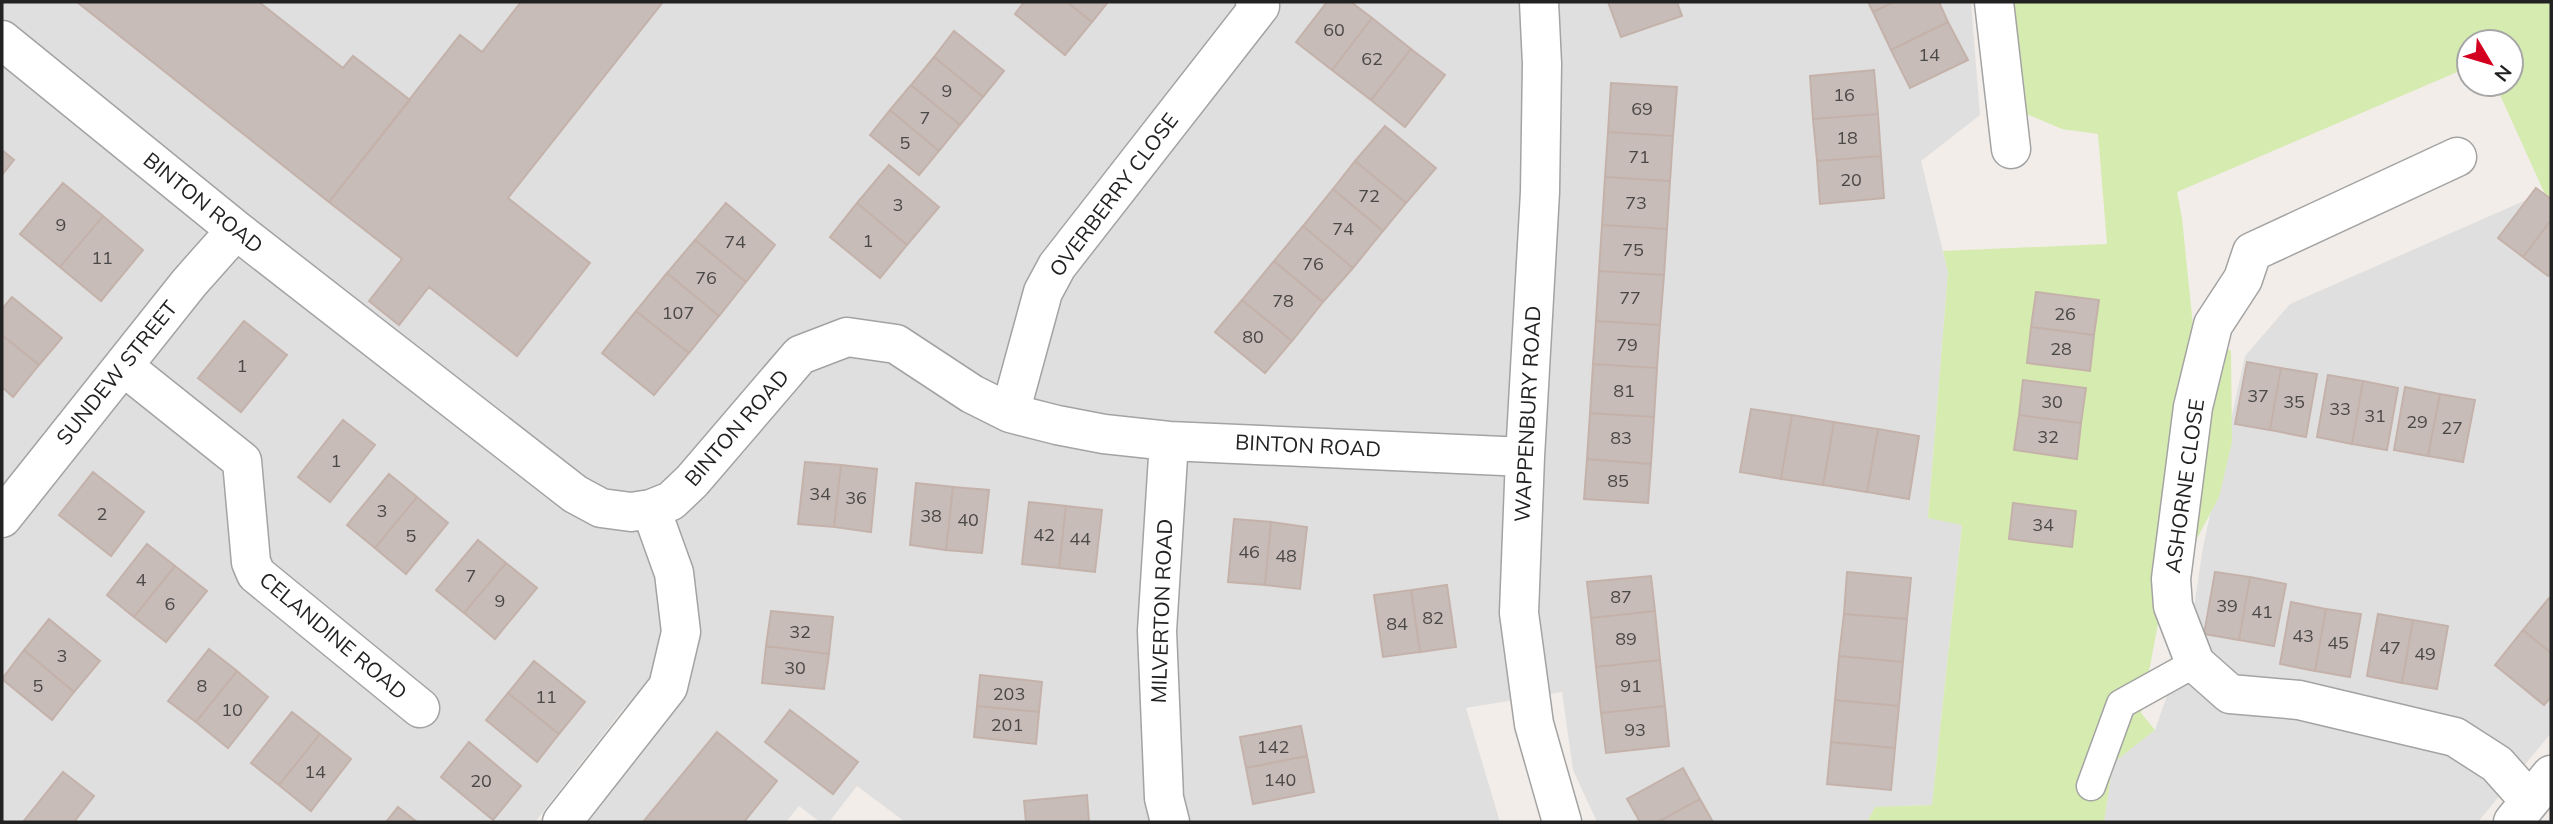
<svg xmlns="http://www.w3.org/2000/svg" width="2553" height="824" viewBox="0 0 2553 824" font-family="Mulish,sans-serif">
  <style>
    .residential { fill: #e0dfdf }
    .grass { fill: #d6ebaf }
    .building { fill: #c7bcb8; stroke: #c4b2aa; stroke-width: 2 }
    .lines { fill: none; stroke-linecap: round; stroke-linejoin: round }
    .lane-casing { stroke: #a3a3a3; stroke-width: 31 }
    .street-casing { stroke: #a3a3a3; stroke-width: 41 }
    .lane { stroke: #fff; stroke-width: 28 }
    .street { stroke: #fff; stroke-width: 38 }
    .labels { text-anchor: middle; stroke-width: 7; stroke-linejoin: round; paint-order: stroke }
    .number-label { font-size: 18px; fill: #4b4848 }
    .street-label { font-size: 21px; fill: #222; stroke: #fff }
  </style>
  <rect width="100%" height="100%" fill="#f2ede8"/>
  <path class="residential" d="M2,2H1971L1980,115L1921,161L1948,272L1928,517L1962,524L1932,805L1875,807L1867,822H1597L1573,770L1562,692L1466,708L1500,822H905L857,786L829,822H820L799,806L786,822H588L657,732L625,707L535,822H2Z
    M2544,192L2551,199V733L2478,822H2104L2113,763L2155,730L2191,627L2203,547L2245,356L2290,304Z"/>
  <path class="grass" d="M2010,2H2551V199L2544,192L2495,84H2511V42H2469V67L2177,192L2182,218L2194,336L2209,337L2231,351L2232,442L2219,497L2185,561L2165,587L2141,713L2155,730L2113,763L2104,822H1867L1875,807L1932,805L1962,525L1928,518L1948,272L1943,251L2107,244L2098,134L2062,129L2024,113Z"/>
  <path class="building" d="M77,2H259L343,68L353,56L410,100L329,202Z
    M521,2H663L508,198L590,263L517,356L429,287L399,325L369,301L402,259L329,202L460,35L482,52Z
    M1024,2H1067L1092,22L1065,55L1015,14Z
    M1067,2H1108L1092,22Z
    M1327,2H1351L1372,18L1332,70L1296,42Z
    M1608,2H1677L1682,16L1621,37Z
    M1868,2H1894L1873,12Z
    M1894,2H1939L1948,22L1891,50L1873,12Z
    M1372,18L1411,49L1371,100L1332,70Z
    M1948,22L1968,60L1910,88L1891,50Z
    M954,31L1004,71L983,97L934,57Z
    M1411,49L1445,75L1405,127L1371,100Z
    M934,57L983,97L960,125L911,85Z
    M1874,70L1878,114L1813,119L1810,76Z
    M1611,83L1677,87L1673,136L1608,132Z
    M911,85L960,125L939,151L890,110Z
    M890,110L939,151L919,175L870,135Z
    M1878,114L1881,156L1817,161L1813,119Z
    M1385,126L1436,168L1406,203L1355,161Z
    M1608,132L1673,136L1670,181L1605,177Z
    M2,150L14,160L2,175Z
    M1881,156L1884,198L1820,204L1817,161Z
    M1355,161L1406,203L1383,231L1333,189Z
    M889,165L939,207L907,245L857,203Z
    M1605,177L1670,181L1667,229L1602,225Z
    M63,183L103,216L60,267L20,234Z
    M2536,188L2551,199V220L2523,257L2498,238Z
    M1333,189L1383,231L1353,268L1303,226Z
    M726,203L775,245L746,282L695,240Z
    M857,203L907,245L880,278L830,237Z
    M103,216L143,250L101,301L60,267Z
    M2551,220V273L2548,276L2523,257Z
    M1602,225L1667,229L1664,275L1599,271Z
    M1303,226L1353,268L1323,302L1274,261Z
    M695,240L746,282L719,316L667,273Z
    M1274,261L1323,302L1292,341L1242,300Z
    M1599,271L1664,275L1660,325L1596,321Z
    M667,273L719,316L689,353L636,311Z
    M2036,292L2099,300L2094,335L2031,327Z
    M12,297L62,338L39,365L2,335V309Z
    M1242,300L1292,341L1265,373L1215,332Z
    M636,311L689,353L654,395L602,353Z
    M244,321L287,355L241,412L198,378Z
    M1596,321L1660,325L1657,368L1593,364Z
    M2031,327L2094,335L2090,371L2027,363Z
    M2,335L39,365L13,397L2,387Z
    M2247,362L2281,368L2270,430L2235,424Z
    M1593,364L1657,368L1654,417L1590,413Z
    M2281,368L2317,374L2306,437L2270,430Z
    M2328,375L2363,381L2352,444L2317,437Z
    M2023,380L2086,388L2081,423L2019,415Z
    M2363,381L2398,388L2387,450L2352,444Z
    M2405,387L2440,394L2428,456L2394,450Z
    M2440,394L2475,400L2463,462L2428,456Z
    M1751,409L1792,415L1781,479L1740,472Z
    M1590,413L1654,417L1651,464L1587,459Z
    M1792,415L1834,422L1823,485L1781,479Z
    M2019,415L2081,423L2077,459L2014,450Z
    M343,420L375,445L330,502L298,477Z
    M1834,422L1878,429L1867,492L1823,485Z
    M1878,429L1919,436L1909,499L1867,492Z
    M1587,459L1651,464L1648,503L1584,499Z
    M805,462L841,465L834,527L798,524Z
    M841,465L877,469L871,532L834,527Z
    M93,472L144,512L111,556L59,515Z
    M389,474L417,497L375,548L347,525Z
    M916,483L953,487L946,550L910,545Z
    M953,487L989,490L982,553L946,550Z
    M417,497L448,523L406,574L375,548Z
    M1029,502L1066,506L1059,568L1022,564Z
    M2013,503L2076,511L2072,547L2009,539Z
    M1066,506L1102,510L1095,572L1059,568Z
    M1234,519L1271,522L1265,585L1228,582Z
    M1271,522L1307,527L1300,589L1265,585Z
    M478,540L506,563L464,613L436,590Z
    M147,544L175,566L134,617L107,595Z
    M506,563L537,588L495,639L464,613Z
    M175,566L207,591L166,642L134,617Z
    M1847,572L1911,578L1907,619L1844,614Z
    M2215,572L2250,577L2239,640L2204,634Z
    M1651,576L1655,611L1591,618L1587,582Z
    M2250,577L2286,584L2274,646L2239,640Z
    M1447,585L1456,647L1420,652L1411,590Z
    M1411,590L1420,652L1383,657L1374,595Z
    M2549,598L2551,599V653L2523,630Z
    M2291,602L2326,609L2315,671L2280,664Z
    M2326,609L2361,614L2350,677L2315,671Z
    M771,611L833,617L829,654L766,646Z
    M1655,611L1660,660L1596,667L1591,618Z
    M1844,614L1907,619L1903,662L1839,656Z
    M2378,614L2413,620L2402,683L2367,676Z
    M49,619L100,661L74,692L24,650Z
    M2413,620L2448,626L2437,689L2402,683Z
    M2523,630L2551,653V697L2544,705L2495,665Z
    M766,646L829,654L824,689L762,683Z
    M209,649L237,671L196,722L168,701Z
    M24,650L74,692L52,720L2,679Z
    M1839,656L1903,662L1899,706L1835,700Z
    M1660,660L1665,706L1601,713L1596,667Z
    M534,661L585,702L559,734L508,693Z
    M237,671L268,697L228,748L196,722Z
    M980,675L1042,682L1039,712L977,706Z
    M508,693L559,734L537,762L486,720Z
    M1835,700L1899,706L1895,748L1831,742Z
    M977,706L1039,712L1036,744L974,737Z
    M1665,706L1669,746L1606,753L1601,713Z
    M790,710L858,762L833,794L765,742Z
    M292,712L320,734L279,785L251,763Z
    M1301,726L1307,756L1246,768L1240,737Z
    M717,732L777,781L744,822H643Z
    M320,734L351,759L311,811L279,785Z
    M469,742L521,786L493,820L441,777Z
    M1831,742L1895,748L1891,790L1827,784Z
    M1307,756L1314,792L1253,804L1246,768Z
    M1683,768L1700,799L1658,822H1640L1627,799Z
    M63,772L94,796L74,822H23Z
    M1087,795L1089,822H1026L1024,801Z
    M1700,799L1713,822H1658Z
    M398,807L417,822H386Z"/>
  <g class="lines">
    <defs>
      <path id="lane" d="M2091,786L2121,704L2195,663"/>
      <path id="street" d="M1539,2L1542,64L1540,192L1525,457L1519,613L1534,724L1562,822
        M1994,2L2011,149
        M2,40L236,230L575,494L601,508L631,512L651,509L671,501L692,481L800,355L847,337L896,344L972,394L1010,413L1057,425L1104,434L1169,441L1525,457
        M2457,157L2252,252L2243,279L2213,325L2193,407L2171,579L2173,606L2195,663L2230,694L2299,700L2455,737L2497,764L2530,801
        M123,366L242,461L251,562L256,574L420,708
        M1010,413L1043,292L1057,266L1260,6L1255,2
        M1169,441L1157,631L1164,798L1170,822
        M2,518L189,283L236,230
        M562,822L668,687L681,632L674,573L651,509
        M2513,822L2551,775"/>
    </defs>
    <use href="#lane" class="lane-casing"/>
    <use href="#street" class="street-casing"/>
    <use href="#lane" class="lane"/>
    <use href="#street" class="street"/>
  </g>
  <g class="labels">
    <g class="number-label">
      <text x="1334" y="36">60</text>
      <text x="1929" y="61">14</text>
      <text x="1372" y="65">62</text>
      <text x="947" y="97">9</text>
      <text x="1844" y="101">16</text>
      <text x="1642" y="115">69</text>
      <text x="925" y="124">7</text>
      <text x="1847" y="144">18</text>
      <text x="905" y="149">5</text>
      <text x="1639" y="163">71</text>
      <text x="1851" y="186">20</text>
      <text x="1369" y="202">72</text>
      <text x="1636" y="209">73</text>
      <text x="898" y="211">3</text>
      <text x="61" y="231">9</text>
      <text x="1343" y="235">74</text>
      <text x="868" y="247">1</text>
      <text x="735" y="248">74</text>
      <text x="1633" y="256">75</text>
      <text x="102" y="264">11</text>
      <text x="1313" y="270">76</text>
      <text x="706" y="284">76</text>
      <text x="1630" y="304">77</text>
      <text x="1283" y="307">78</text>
      <text x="678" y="319">107</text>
      <text x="2065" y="320">26</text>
      <text x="1253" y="343">80</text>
      <text x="1627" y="351">79</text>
      <text x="2061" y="355">28</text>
      <text x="242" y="372">1</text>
      <text x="1624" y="397">81</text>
      <text x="2258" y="402">37</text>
      <text x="2052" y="408">30</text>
      <text x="2294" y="408">35</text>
      <text x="2340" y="415">33</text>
      <text x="2375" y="422">31</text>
      <text x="2417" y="428">29</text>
      <text x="2452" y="434">27</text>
      <text x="2048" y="443">32</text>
      <text x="1621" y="444">83</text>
      <text x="336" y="467">1</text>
      <text x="1618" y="487">85</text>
      <text x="820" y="500">34</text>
      <text x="856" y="504">36</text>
      <text x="382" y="517">3</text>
      <text x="102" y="520">2</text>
      <text x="931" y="522">38</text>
      <text x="968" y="526">40</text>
      <text x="2043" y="531">34</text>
      <text x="1044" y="541">42</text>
      <text x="411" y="542">5</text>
      <text x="1080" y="545">44</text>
      <text x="1249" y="558">46</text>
      <text x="1286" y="562">48</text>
      <text x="471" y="582">7</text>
      <text x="141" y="586">4</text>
      <text x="1621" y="603">87</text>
      <text x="500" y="607">9</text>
      <text x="170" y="610">6</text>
      <text x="2227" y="612">39</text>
      <text x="2262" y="618">41</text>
      <text x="1433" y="624">82</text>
      <text x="1397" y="630">84</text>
      <text x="800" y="638">32</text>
      <text x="2303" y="642">43</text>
      <text x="1626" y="645">89</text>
      <text x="2338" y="649">45</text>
      <text x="2390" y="654">47</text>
      <text x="2425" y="660">49</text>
      <text x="62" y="662">3</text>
      <text x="795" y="674">30</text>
      <text x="38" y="692">5</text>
      <text x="202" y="692">8</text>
      <text x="1631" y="692">91</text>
      <text x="1009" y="700">203</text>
      <text x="546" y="703">11</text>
      <text x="232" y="716">10</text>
      <text x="1007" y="731">201</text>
      <text x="1635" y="736">93</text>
      <text x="1273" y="753">142</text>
      <text x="315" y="778">14</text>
      <text x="1280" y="786">140</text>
      <text x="481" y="787">20</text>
    </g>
    <g class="street-label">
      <text transform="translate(1114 195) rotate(-53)" y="7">OVERBERRY CLOSE</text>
      <text transform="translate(203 203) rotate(39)" y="7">BINTON ROAD</text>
      <text transform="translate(117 373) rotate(-51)" y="7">SUNDEW STREET</text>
      <text transform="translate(1528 414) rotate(-87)" y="7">WAPPENBURY ROAD</text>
      <text transform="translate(737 428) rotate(-49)" y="7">BINTON ROAD</text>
      <text transform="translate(1308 446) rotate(3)" y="7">BINTON ROAD</text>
      <text transform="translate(2185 486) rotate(-82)" y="7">ASHORNE CLOSE</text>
      <text transform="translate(1162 611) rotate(-88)" y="7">MILVERTON ROAD</text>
      <text transform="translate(333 636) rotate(40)" y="7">CELANDINE ROAD</text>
    </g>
  </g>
  <rect width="2553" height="824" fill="none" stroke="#222222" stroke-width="7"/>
  <g transform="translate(2490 63) rotate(128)"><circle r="33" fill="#ffffff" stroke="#a7a7a7" stroke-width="2"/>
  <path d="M0-5L12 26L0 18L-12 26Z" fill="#d30020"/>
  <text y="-10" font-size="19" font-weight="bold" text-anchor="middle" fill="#222222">N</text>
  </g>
</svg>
